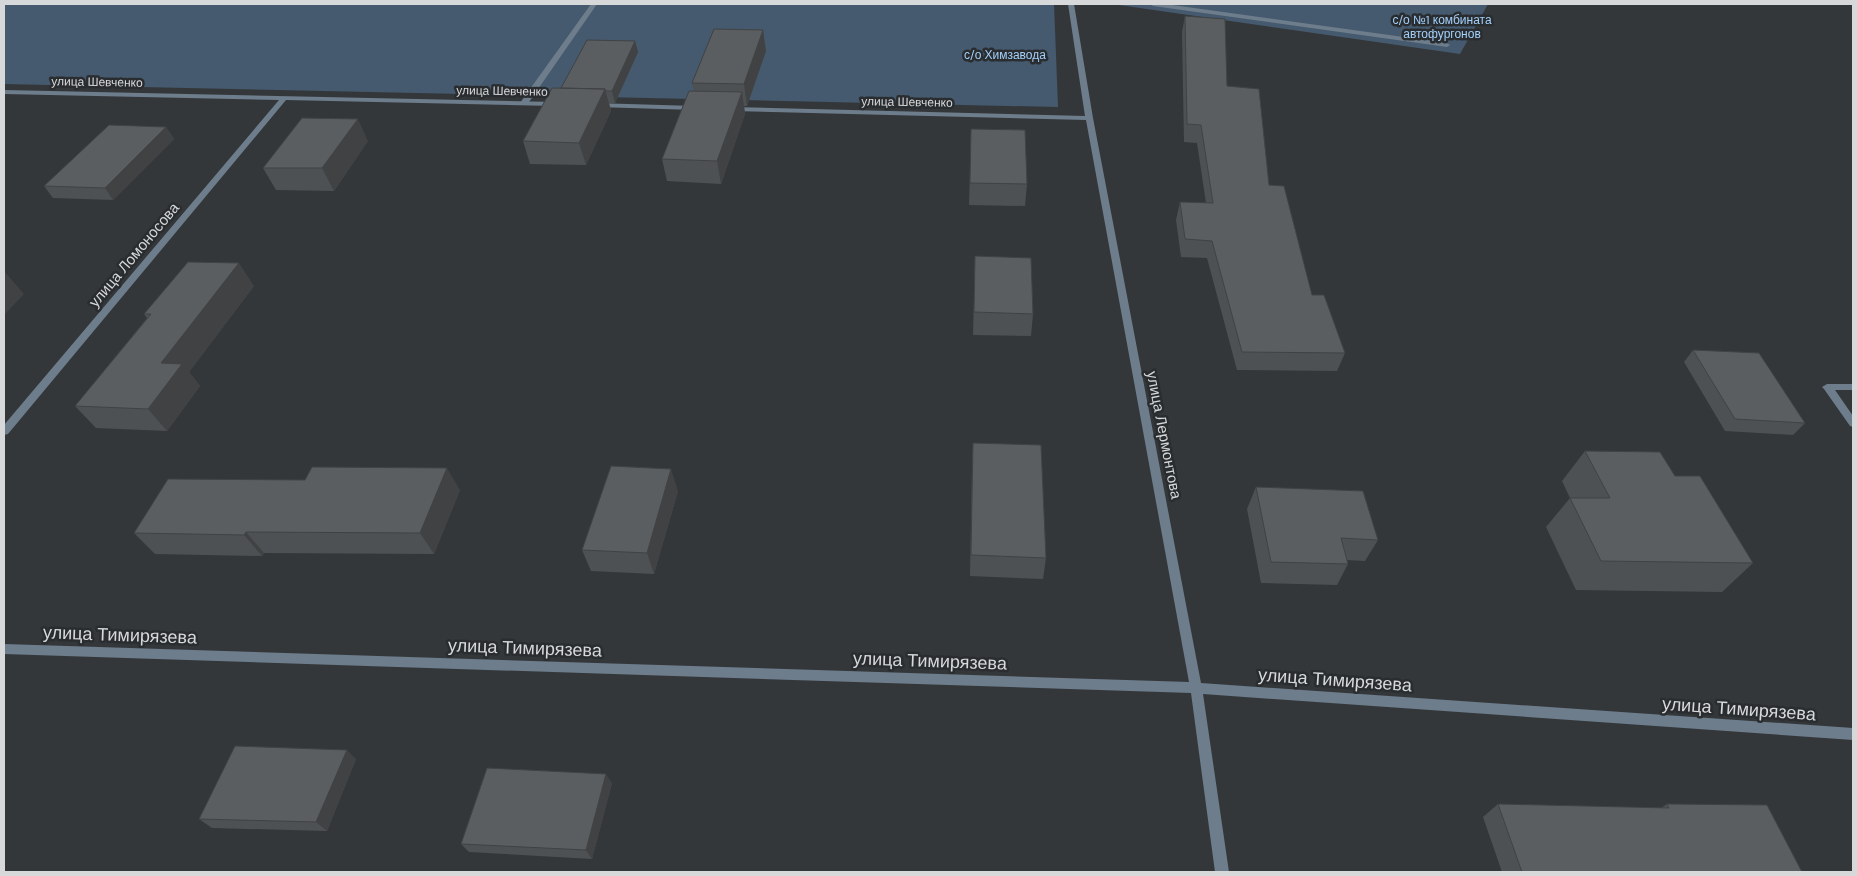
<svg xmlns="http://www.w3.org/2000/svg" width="1857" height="876" viewBox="0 0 1857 876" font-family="'DM Sans',sans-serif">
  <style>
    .green { fill: #455a6e }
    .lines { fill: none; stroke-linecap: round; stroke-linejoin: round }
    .service { fill: #6d7d8c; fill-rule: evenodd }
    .minor { fill: #6d7d8c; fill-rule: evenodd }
    .wall { fill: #4e5153 }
    .shaded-wall { fill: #404244 }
    .building { fill: #5b5e61; stroke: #404244 }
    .labels { text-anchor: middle; stroke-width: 5; stroke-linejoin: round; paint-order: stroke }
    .far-park-label { font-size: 12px; fill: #a2cffa; stroke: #2a2d30 }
    .far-street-label { font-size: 12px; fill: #d6d8da; stroke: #2a2d30 }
    .street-label { font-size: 15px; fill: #d6d8da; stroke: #2a2d30 }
    .near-street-label { font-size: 18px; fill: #d6d8da; stroke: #2a2d30 }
  </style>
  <rect width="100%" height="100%" fill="#34373a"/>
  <path class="green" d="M4,4H1054L1058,107L4,84Z
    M1112,4H1488L1460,54Z"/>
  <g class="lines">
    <path class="service" d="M591,4H597L527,105H521L520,103Z
      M1150,4H1165L1447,43L1450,45L1447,47L1153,6Z
      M1827,384H1853V390H1835L1853,416V427L1850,426L1824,389L1822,387Z"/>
    <path class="minor" d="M1068,4H1074L1093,118L1201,683L1853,728V740L1203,694L1229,872H1215L1191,693L4,654V644L1189,682L1086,120L732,111L728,109L732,107L1085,116Z
      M4,90L555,102L559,104L555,106L286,100L8,434L4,435V425L279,100L4,94Z
      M594,103L695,106L699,108L695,110L597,107L593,105Z"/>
  </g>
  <path class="wall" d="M1185,16L1227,86L1269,185L1312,295L1345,353L1337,371L1237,370L1207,258L1181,257L1176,220L1180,202L1206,203L1197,143L1184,142L1182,32Z
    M763,30L766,51L747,106H744L745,114L721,184L667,181L662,159L694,91L692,83Z
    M635,41L638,52L615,103H609L611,111L586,165L530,164L523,141L561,88Z
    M166,127L174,139L113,200L53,198L44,186Z
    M971,129L1027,184L1025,206L969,205Z
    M368,141L334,191L276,190L263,168Z
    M975,256L1033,314L1031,336L973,335Z
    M254,286L189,372L200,386L167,431L96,428L75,406L147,318L144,314Z
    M1693,350L1805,423L1793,435L1725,431L1684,362Z
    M973,443L1046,558L1043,579L970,576L972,465Z
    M1585,451L1675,476L1753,563L1722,592L1576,590L1546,527L1570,498L1562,481Z
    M1256,487L1378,540L1365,561L1347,560L1348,564L1337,585L1261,583L1247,509Z
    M460,490L434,554L264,553L262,556L155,554L134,533Z
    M678,491L654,574L591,571L582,550Z
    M356,759L327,831L212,828L199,819Z
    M612,783L592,859L469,852L461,844Z
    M1498,804L1661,808L1667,804L1802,872H1502L1483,817Z"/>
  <path class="shaded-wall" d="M763,30L766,51L747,106L744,84Z
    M635,41L638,52L615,103L612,91Z
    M605,89L611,111L586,165L579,143Z
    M742,92L745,114L721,184L717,161Z
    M358,119L368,141L334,191L322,168Z
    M166,127L174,139L113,200L105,188Z
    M239,263L254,286L189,372L200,386L167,431L148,409L161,363Z
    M4,271L24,294L4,315Z
    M447,468L460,490L434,554L420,533Z
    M671,469L678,491L654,574L647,553Z
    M246,532L264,553L262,556L244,535Z
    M347,750L356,759L327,831L316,822Z
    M606,774L612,783L592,859L586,850Z"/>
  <path class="building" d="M1185,16L1225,19L1227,86L1259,89L1269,185L1284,186L1312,295H1324L1345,353L1242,352L1212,241L1185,239L1180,202L1213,203L1201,125L1187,124Z
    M714,29L763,30L744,84L692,83Z
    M587,40L635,41L612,91H606L605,89L561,88Z
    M552,88L605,89L579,143L523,141Z
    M689,91L742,92L717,161L662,159Z
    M302,118L358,119L322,168H263Z
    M109,125L166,127L105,188L44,186Z
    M971,129L1025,130L1027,184L970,183Z
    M975,256L1031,258L1033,314L974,312Z
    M188,262L239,263L161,363L182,364L148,409L75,406L151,314H144Z
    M1693,350L1759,353L1805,423L1735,419Z
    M973,443L1041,445L1046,558L971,555Z
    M1585,451L1660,452L1675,476H1700L1753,563L1601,561L1570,498H1610Z
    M611,466L671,469L647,553L582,550Z
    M312,467L447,468L420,533L246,532L244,535L134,533L168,479L305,480Z
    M1256,487L1363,491L1378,540L1341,538L1348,564L1271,562Z
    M235,746L347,750L316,822L199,819Z
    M487,768L606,774L586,850L461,844Z
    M1498,804L1669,808L1667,804L1767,805L1802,872H1522Z"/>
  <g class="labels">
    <g class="far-park-label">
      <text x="1442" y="24">с/о №1 комбината<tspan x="1442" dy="14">автофургонов</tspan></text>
      <text x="1005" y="59">с/о Химзавода</text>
    </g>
    <g class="far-street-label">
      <text transform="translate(97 82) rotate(1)" y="4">улица Шевченко</text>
      <text transform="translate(502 91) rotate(1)" y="4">улица Шевченко</text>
      <text transform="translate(907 102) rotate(1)" y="4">улица Шевченко</text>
    </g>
    <g class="street-label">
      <text transform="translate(134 255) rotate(-50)" y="5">улица Ломоносова</text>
      <text transform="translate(1164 435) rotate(79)" y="5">улица Лермонтова</text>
    </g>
    <g class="near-street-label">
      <text transform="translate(120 635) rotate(2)" y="6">улица Тимирязева</text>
      <text transform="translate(525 648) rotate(2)" y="6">улица Тимирязева</text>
      <text transform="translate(930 661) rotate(2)" y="6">улица Тимирязева</text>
      <text transform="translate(1335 680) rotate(4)" y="6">улица Тимирязева</text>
      <text transform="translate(1739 709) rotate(4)" y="6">улица Тимирязева</text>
    </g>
  </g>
  <rect width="1857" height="876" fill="none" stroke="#d6d8da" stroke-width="10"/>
</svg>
